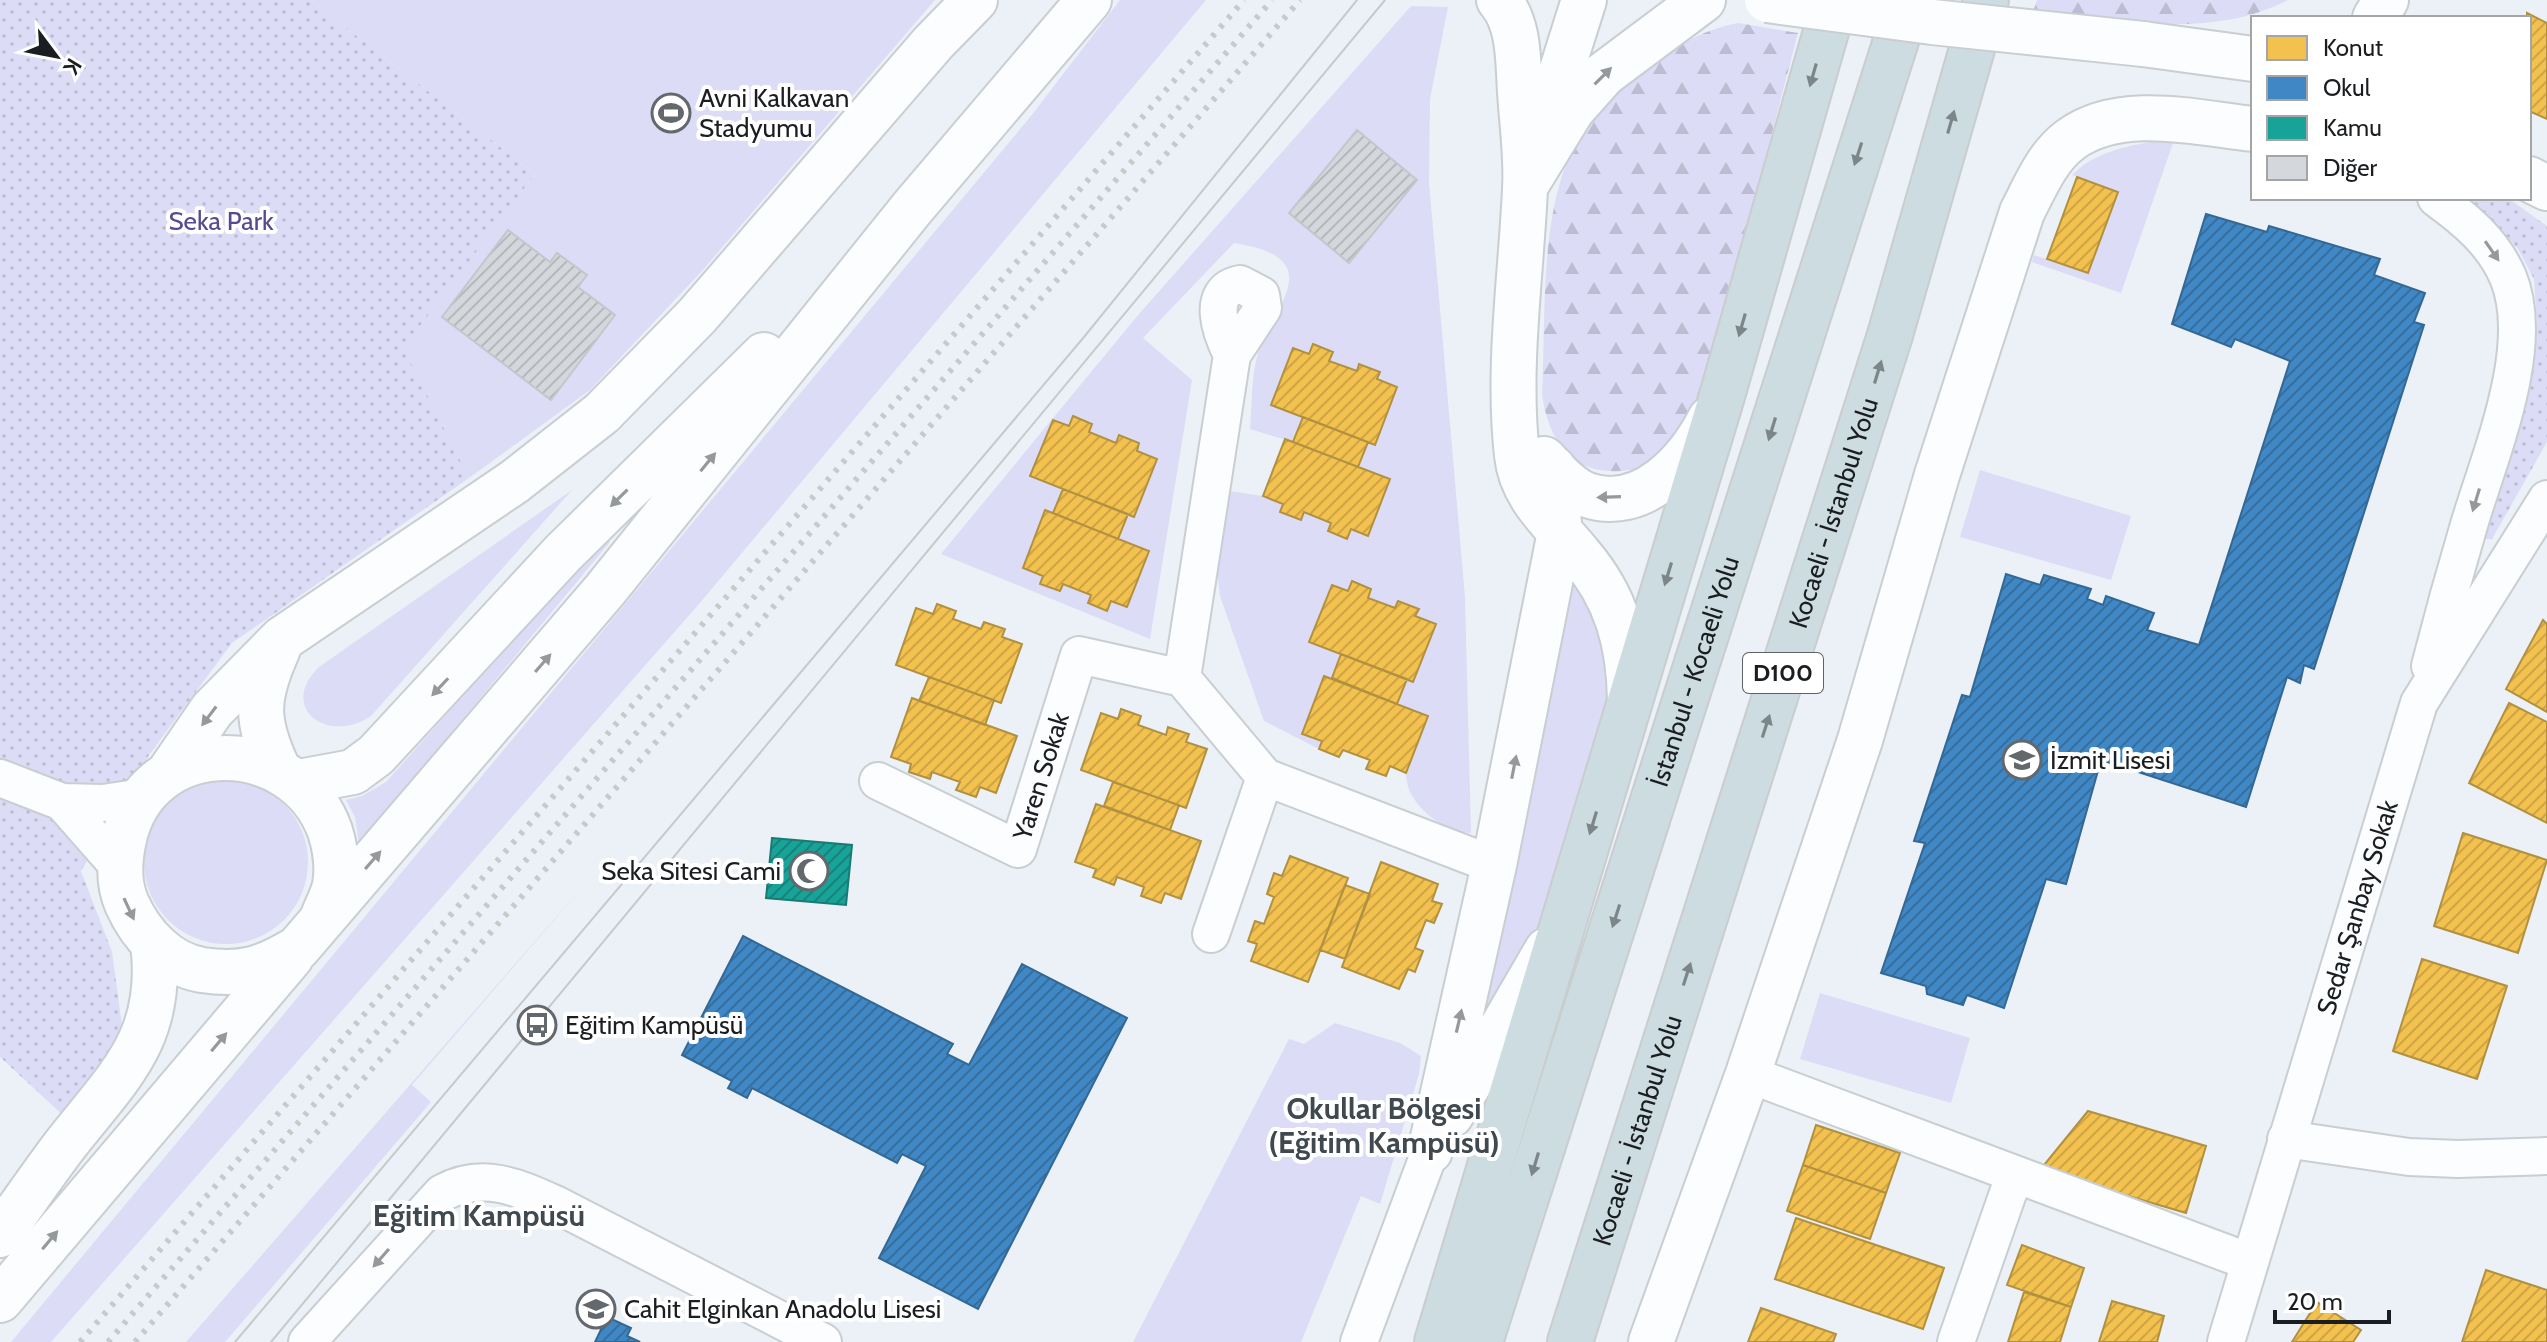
<svg xmlns="http://www.w3.org/2000/svg" width="2547" height="1342" viewBox="0 0 2547 1342" font-family="Cabin,sans-serif">
  <style>
    .green { fill: #dcdcf6 }
    .forest { fill: url(#forest-firs) }
    .park { fill: url(#park-dots) }
    .homes { fill: url(#homes-hatch); stroke: #b19040; stroke-width: 2 }
    .schools { fill: url(#schools-hatch); stroke: #346894; stroke-width: 2 }
    .public { fill: url(#public-hatch); stroke: #187b74; stroke-width: 2 }
    .building { fill: url(#building-hatch); stroke: #c3c7cb; stroke-width: 2 }
    .lines { fill: none; stroke-linecap: round; stroke-linejoin: round }
    .street-casing { stroke: #c9ced2; stroke-width: 40 }
    .secondary-casing { stroke: #c9ced2; stroke-width: 48 }
    .highway-casing { stroke: #cacdcf; stroke-width: 48 }
    .street { stroke: #fcfdfe; stroke-width: 36 }
    .secondary { stroke: #fcfdfe; stroke-width: 44 }
    .highway { stroke: #ccdce0; stroke-width: 44 }
    .tram { stroke: #c7c9ca; stroke-width: 2 }
    .rail { stroke: #c7c9ca; stroke-width: 6; stroke-dasharray: 4 8; stroke-linecap: butt }
    .secondary-bridge-casing { stroke: #c9ced2; stroke-width: 48; stroke-linecap: butt }
    .secondary-bridge { stroke: #fcfdfe; stroke-width: 44 }
    .oneway { fill: #7c868a }
    .oneway2 { fill: #96999b }
    .labels { text-anchor: middle; stroke-width: 8; stroke-linejoin: round; paint-order: stroke }
    .shield { fill: #fff; stroke: #5f6264; stroke-width: 2 }
    .shield-label { font-size: 24px; font-weight: bold; fill: #1a1e21 }
    .poi-label { font-size: 26px; fill: #1a1e21; stroke: #fff; text-anchor: start }
    .park-label { font-size: 26px; fill: #584a91; stroke: #fff }
    .street-label { font-size: 26px; fill: #1a1e21; stroke: #fff }
    .quarter-label { font-size: 30px; font-weight: bold; fill: #404950; stroke: #fff }
  </style>
  <defs>
    <pattern id="forest-firs" width="22" height="20" patternUnits="userSpaceOnUse" patternTransform="scale(2)"><rect width="22" height="20" fill="#dcdcf6"/><path d="M5 1l3.5 6h-7zM16 11l3.5 6h-7z" fill="#bcbcd3"/></pattern>
    <pattern id="park-dots" width="8" height="8" patternUnits="userSpaceOnUse" patternTransform="scale(2)"><rect width="8" height="8" fill="#dcdcf6"/><path d="M2 2h.1M6 6h.1" fill="none" stroke="#bcbcd3" stroke-width="1.8" stroke-linecap="round"/></pattern>
    <pattern id="homes-hatch" width="6" height="6" patternUnits="userSpaceOnUse" patternTransform="scale(2)"><rect width="6" height="6" fill="#f2c14e"/><path d="M-1 1l2-2M0 6l6-6M5 7l2-2" fill="none" stroke="#cfa544"/></pattern>
    <pattern id="schools-hatch" width="6" height="6" patternUnits="userSpaceOnUse" patternTransform="scale(2)"><rect width="6" height="6" fill="#3f88c5"/><path d="M-1 1l2-2M0 6l6-6M5 7l2-2" fill="none" stroke="#346fa0"/></pattern>
    <pattern id="public-hatch" width="6" height="6" patternUnits="userSpaceOnUse" patternTransform="scale(2)"><rect width="6" height="6" fill="#17a398"/><path d="M-1 1l2-2M0 6l6-6M5 7l2-2" fill="none" stroke="#14847c"/></pattern>
    <pattern id="building-hatch" width="6" height="6" patternUnits="userSpaceOnUse" patternTransform="scale(2)"><rect width="6" height="6" fill="#d4d8dc"/><path d="M-1 1l2-2M0 6l6-6M5 7l2-2" fill="none" stroke="#b5b9bc"/></pattern>
  </defs>
  <rect width="100%" height="100%" fill="#ebf1f6"/>
  <path class="green" d="M310,0H935L701,272L590,390L469,478L402,348L535,174Z
    M1120,0H1206L699,604L51,1342H11L1031,116Z
    M1411,6L1448,7L1430,99L1429,182L1465,597L1471,833C1443,832 1407,805 1406,775C1406,757 1421,733 1428,716L1397,704L1407,679L1413,682L1435,624L1415,616L1418,609L1399,601L1395,608L1368,598L1371,589L1352,582L1348,591L1331,585L1309,641L1341,654L1332,678L1324,676L1302,733L1322,741L1319,749L1264,721L1220,596L1214,547L1229,491L1263,496L1331,523L1328,532L1347,539L1358,467L1368,442L1375,445L1380,372L1360,364L1357,371L1293,348L1271,404L1303,417L1293,442L1250,429C1252,407 1251,383 1256,361C1266,311 1337,259 1234,243L1143,338L1192,380L1150,639L941,554L1139,314Z
    M2155,141L2173,143L2121,293L2032,262L2034,255L2088,273L2118,192L2072,175C2095,152 2124,147 2155,141Z
    M1980,470L2131,516L2111,580L1960,537Z
    M572,490L371,716C328,745 277,708 319,667Z
    M605,537L610,542L359,844L355,817L346,800L362,796L386,782Z
    M1574,569L1616,674L1556,912L1460,1068Z
    M144 862a82 82 0 1 1 164 0a82 82 0 1 1-164 0Z
    M591,877L412,1085L431,1102L225,1342H186Z
    M1820,993L1970,1038L1951,1103L1800,1059Z
    M1335,1023L1400,1043L1421,1056L1419,1074L1380,1204L1361,1196L1301,1342H1133L1289,1039L1304,1044Z"/>
  <path class="forest" d="M2037,0H2288C2210,40 2117,21 2034,9Z
    M1738,23L1798,33L1703,398C1690,423 1676,451 1650,466C1642,470 1629,470 1620,471C1570,474 1549,440 1542,395C1547,299 1535,179 1602,102C1613,91 1629,82 1641,72C1672,49 1700,30 1738,23Z"/>
  <path class="park" d="M0,0H310L535,174L403,348L469,478L232,643L149,755L81,871L112,952L124,1041L65,1117L0,1057Z
    M2470,198H2508L2547,226V442L2492,539H2484L2486,526L2530,366L2537,323L2534,279L2518,249Z"/>
  <path class="homes" d="M2527,13L2547,23V119L2529,111Z
    M2077,177L2118,192L2088,273L2047,259Z
    M1313,344L1333,352L1329,361L1357,371L1359,364L1380,372L1377,379L1397,387L1375,445L1271,405L1293,348L1309,354Z
    M1073,416L1092,424L1089,432L1116,443L1119,435L1139,443L1137,451L1157,459L1134,517L1030,476L1053,420L1069,426Z
    M1303,417L1368,442L1358,467L1293,442Z
    M1285,439L1390,479L1368,536L1351,529L1347,539L1328,531L1331,523L1304,512L1301,520L1280,512L1283,504L1263,496Z
    M1063,489L1128,514L1118,539L1053,513Z
    M1045,510L1149,551L1127,607L1111,601L1107,611L1088,603L1091,595L1063,584L1060,591L1040,584L1043,576L1023,568Z
    M1352,581L1371,589L1368,598L1395,608L1398,601L1419,609L1415,616L1436,624L1413,682L1309,642L1332,585L1348,591Z
    M937,604L956,611L953,619L981,629L984,622L1005,629L1002,637L1022,644L1001,703L896,665L916,608L933,614Z
    M2543,620L2547,624V712L2506,689Z
    M1341,654L1407,679L1397,704L1332,678Z
    M1324,676L1428,716L1406,773L1390,766L1386,776L1366,769L1370,760L1343,750L1339,757L1319,749L1322,741L1302,734Z
    M929,677L994,700L985,725L919,701Z
    M912,698L1017,736L996,793L980,787L976,797L956,790L960,782L932,772L930,779L909,772L911,764L891,757Z
    M2509,703L2547,722V823L2469,783Z
    M1121,709L1141,716L1138,725L1166,735L1168,727L1189,734L1186,742L1207,749L1186,808L1081,770L1101,713L1118,719Z
    M1113,782L1179,805L1170,830L1104,806Z
    M1096,804L1201,841L1181,899L1165,893L1161,903L1141,896L1144,887L1117,877L1114,885L1093,877L1096,869L1075,862Z
    M2463,833L2547,860L2518,953L2434,926Z
    M1290,856L1348,878L1308,982L1251,961L1257,944L1248,941L1255,921L1264,924L1274,897L1267,894L1274,873L1282,876Z
    M1381,862L1438,884L1432,901L1442,904L1434,923L1426,920L1415,948L1423,951L1415,972L1408,969L1399,989L1342,967Z
    M1345,885L1370,894L1345,959L1320,950Z
    M2422,959L2507,986L2477,1079L2393,1051Z
    M2088,1111L2206,1146L2186,1213L2040,1170Z
    M1816,1125L1900,1153L1886,1193L1803,1165Z
    M1803,1165L1886,1193L1870,1239L1787,1211Z
    M1796,1218L1944,1268L1923,1329L1775,1279Z
    M2022,1245L2084,1268L2071,1307L2007,1285Z
    M2486,1270L2547,1290V1342H2462Z
    M2024,1292L2071,1307L2060,1342H2008Z
    M2112,1301L2164,1316L2157,1342H2099Z
    M2317,1302L2361,1330L2353,1342H2292Z
    M1761,1308L1836,1334L1833,1342H1748Z"/>
  <path class="schools" d="M2206,214L2267,232L2269,226L2380,259L2374,275L2425,293L2414,322L2424,325L2314,669L2304,665L2300,683L2287,677L2246,807L2101,760L2066,884L2046,879L2004,1008L1967,995L1963,1005L1927,994L1926,986L1881,973L1925,843L1914,841L1962,695L1970,697L2006,574L2040,585L2044,575L2091,589L2087,599L2103,605L2106,596L2154,613L2147,630L2199,645L2290,361L2235,339L2231,347L2172,324Z
    M743,936L953,1044L947,1054L969,1065L1022,964L1127,1018L978,1309L879,1258L926,1166L902,1154L897,1163L752,1088L747,1098L728,1088L732,1081L682,1055Z
    M607,1317L631,1328L627,1336L640,1342H595Z"/>
  <path class="public" d="M772,838L852,845L846,905L766,898Z"/>
  <path class="building" d="M1357,130L1417,180L1349,263L1289,213Z
    M508,230L550,262L557,253L587,275L578,287L615,315L551,400L442,317Z"/>
  <g class="lines">
    <defs>
      <g id="street">
        <path d="M2430,666C2442,619 2455,572 2469,525C2489,457 2537,347 2508,277C2493,242 2466,220 2436,198"/>
        <path d="M1182,678L1232,355L1263,308L1261,295L1240,284C1205,291 1221,333 1232,355"/>
        <path d="M0,778L62,802L103,803L143,797"/>
        <path id="s1" d="M878,781L1018,849L1079,655L1182,678L1265,777L1494,865"/>
        <path d="M62,802L120,868"/>
        <path d="M1211,934L1265,777"/>
        <path d="M1748,1074L2250,1262"/>
        <path d="M2286,1139L2409,1157L2458,1159L2547,1156"/>
        <path d="M307,1342L442,1193C483,1171 517,1187 557,1205L823,1342"/>
        <path d="M1359,1342L1430,1151"/>
        <path d="M1956,1342L2014,1176"/>
        <path id="s2" d="M2226,1342L2419,703L2547,499"/>
      </g>
      <path id="secondary" d="M1499,0C1520,24 1518,62 1520,92C1522,124 1527,157 1525,189C1521,276 1507,368 1517,455C1521,497 1554,523 1580,555C1617,598 1629,644 1630,700
        M2375,18L2386,0
        M2143,44L2253,59
        M1542,133L1584,0
        M2529,179L2547,188
        M1526,185L1572,110L1604,74L1703,0
        M1544,459C1556,472 1570,489 1587,495C1642,514 1688,462 1710,419
        M278,769C255,720 256,698 278,649
        M168,774L212,710L282,639L514,482L602,413L697,316L933,43L975,0
        M299,782L353,772L376,755L563,553L764,355
        M322,919C326,908 333,896 335,885C338,868 335,847 330,831C294,732 147,733 124,839C119,861 118,884 127,904C141,935 167,964 202,970C243,976 263,969 298,948L605,590L913,207L1089,0
        M1451,1115L1547,950
        M1430,1151L1494,865L1560,532L1553,468
        M0,1235C22,1205 43,1174 65,1145C119,1076 165,1038 153,943
        M0,1300L291,957
        M1651,1342L1748,1074L1860,740L1937,475L2022,212C2035,187 2047,157 2070,140C2120,103 2197,123 2253,129"/>
      <g id="highway">
        <path d="M1437,1342L1722,396L1835,0"/>
        <path id="s3" d="M1480,1342L1909,0"/>
        <path id="s4" d="M1570,1342L1890,335L1986,0"/>
      </g>
    </defs>
    <use href="#street" class="street-casing"/>
    <use href="#secondary" class="secondary-casing"/>
    <use href="#highway" class="highway-casing"/>
    <use href="#street" class="street"/>
    <use href="#secondary" class="secondary"/>
    <use href="#highway" class="highway"/>
    <path class="tram" d="M235,1342L1084,337L1357,0
      M271,1342L1385,0"/>
    <path class="rail" d="M80,1342L1244,0
      M108,1342L1272,0
      M135,1342L1300,0"/>
    <defs>
      <path id="secondary-bridge" d="M1767,0L1932,22L2143,44"/>
    </defs>
    <use href="#secondary-bridge" class="secondary-bridge-casing"/>
    <use href="#secondary-bridge" class="secondary-bridge"/>
  </g>
  <defs><path id="oneway-solid" d="M-6-.8H1V-3.2L6.5 0L1 3.2V.8H-6Z" transform="scale(2)"/></defs>
  <g class="oneway">
    <use href="#oneway-solid" transform="translate(1813 75) rotate(106)"/>
    <use href="#oneway-solid" transform="translate(1951 122) rotate(-74)"/>
    <use href="#oneway-solid" transform="translate(1858 154) rotate(108)"/>
    <use href="#oneway-solid" transform="translate(1742 325) rotate(106)"/>
    <use href="#oneway-solid" transform="translate(1878 372) rotate(-73)"/>
    <use href="#oneway-solid" transform="translate(1772 429) rotate(107)"/>
    <use href="#oneway-solid" transform="translate(1668 574) rotate(107)"/>
    <use href="#oneway-solid" transform="translate(1766 726) rotate(-72)"/>
    <use href="#oneway-solid" transform="translate(1593 823) rotate(107)"/>
    <use href="#oneway-solid" transform="translate(1616 916) rotate(108)"/>
    <use href="#oneway-solid" transform="translate(1687 974) rotate(-72)"/>
    <use href="#oneway-solid" transform="translate(1535 1164) rotate(107)"/>
  </g>
  <g class="oneway2">
    <use href="#oneway-solid" transform="translate(1603 76) rotate(-45)"/>
    <use href="#oneway-solid" transform="translate(2492 251) rotate(55)"/>
    <use href="#oneway-solid" transform="translate(708 462) rotate(-51)"/>
    <use href="#oneway-solid" transform="translate(1609 497) rotate(178)"/>
    <use href="#oneway-solid" transform="translate(619 498) rotate(135)"/>
    <use href="#oneway-solid" transform="translate(2476 500) rotate(107)"/>
    <use href="#oneway-solid" transform="translate(543 663) rotate(-49)"/>
    <use href="#oneway-solid" transform="translate(440 687) rotate(133)"/>
    <use href="#oneway-solid" transform="translate(209 716) rotate(127)"/>
    <use href="#oneway-solid" transform="translate(1514 767) rotate(-79)"/>
    <use href="#oneway-solid" transform="translate(373 860) rotate(-49)"/>
    <use href="#oneway-solid" transform="translate(129 909) rotate(65)"/>
    <use href="#oneway-solid" transform="translate(1459 1021) rotate(-77)"/>
    <use href="#oneway-solid" transform="translate(219 1042) rotate(-50)"/>
    <use href="#oneway-solid" transform="translate(50 1240) rotate(-50)"/>
    <use href="#oneway-solid" transform="translate(381 1258) rotate(131)"/>
  </g>
  <defs>
    <symbol id="stadium-ring" viewBox="-11 -11 22 22"><circle r="9.5" fill="#fff" stroke="#63686c" stroke-width="1.5"/><path d="M0-5a6.5 5 0 1 0 0 10a6.5 5 0 1 0 0-10ZM-3.5-1.8h7v3.6h-7Z" fill="#63686c"/></symbol>
    <symbol id="school-ring" viewBox="-11 -11 22 22"><circle r="9.5" fill="#fff" stroke="#63686c" stroke-width="1.5"/><path d="M0-5L7-2L0 1L-7-2ZM-4 1L0 2.5L4 1V4Q0 6-4 4Z" fill="#63686c"/></symbol>
    <symbol id="mosque-ring" viewBox="-11 -11 22 22"><circle r="9.5" fill="#fff" stroke="#63686c" stroke-width="1.5"/><path d="M3.5-4.9A6 6 0 1 0 3.5 4.9A5 5 0 1 1 3.5-4.9Z" fill="#63686c"/></symbol>
    <symbol id="bus-ring" viewBox="-11 -11 22 22"><circle r="9.5" fill="#fff" stroke="#63686c" stroke-width="1.5"/><path d="M-5-6H5V4H4V6H2V4H-2V6H-4V4H-5ZM-3.5-4V0h7V-4ZM-3.5 1.2v1.5H-2V1.2ZM2 1.2v1.5H3.5V1.2Z" fill="#63686c"/></symbol>
  </defs>
  <g fill-rule="evenodd">
    <use href="#stadium-ring" x="649" y="91" width="44" height="44"/>
    <use href="#school-ring" x="2000" y="738" width="44" height="44"/>
    <use href="#mosque-ring" x="787" y="849" width="44" height="44"/>
    <use href="#bus-ring" x="515" y="1003" width="44" height="44"/>
    <use href="#school-ring" x="574" y="1287" width="44" height="44"/>
  </g>
  <g class="labels">
    <rect class="shield" x="1743" y="653" width="80" height="40" rx="6"/>
    <g class="shield-label">
      <text x="1783" y="681">D100</text>
    </g>
    <g class="poi-label">
      <text x="699" y="107">Avni Kalkavan<tspan x="699" dy="30">Stadyumu</tspan></text>
      <text x="2050" y="769">İzmit Lisesi</text>
      <text x="781" y="880" text-anchor="end">Seka Sitesi Cami</text>
      <text x="565" y="1034">Eğitim Kampüsü</text>
      <text x="624" y="1318">Cahit Elginkan Anadolu Lisesi</text>
    </g>
    <g class="park-label">
      <text x="221" y="230">Seka Park</text>
    </g>
    <g class="street-label">
      <text dy="9" stroke="none"><textPath href="#s4" startOffset="870">Kocaeli - İstanbul Yolu</textPath></text>
      <text dy="9" stroke="none"><textPath href="#s3" startOffset="704">İstanbul - Kocaeli Yolu</textPath></text>
      <text dy="9" stroke="none"><textPath href="#s1" startOffset="232">Yaren Sokak</textPath></text>
      <text dy="9" stroke="none"><textPath href="#s2" startOffset="454">Sedar Şanbay Sokak</textPath></text>
      <text dy="9" stroke="none"><textPath href="#s4" startOffset="222">Kocaeli - İstanbul Yolu</textPath></text>
    </g>
    <g class="quarter-label">
      <text x="1384" y="1119">Okullar Bölgesi<tspan x="1384" dy="34">(Eğitim Kampüsü)</tspan></text>
      <text x="479" y="1226">Eğitim Kampüsü</text>
    </g>
  </g>
  <rect x="2251" y="16" width="280" height="184" fill="#ffffff" stroke="#a3a5a6" stroke-width="2"/>
  <rect x="2267" y="36" width="40" height="24" fill="#f2c14e" stroke="#a3a5a6" stroke-width="2"/>
  <text x="2323" y="56" font-size="24" fill="#1a1e21">Konut</text>
  <rect x="2267" y="76" width="40" height="24" fill="#3f88c5" stroke="#a3a5a6" stroke-width="2"/>
  <text x="2323" y="96" font-size="24" fill="#1a1e21">Okul</text>
  <rect x="2267" y="116" width="40" height="24" fill="#17a398" stroke="#a3a5a6" stroke-width="2"/>
  <text x="2323" y="136" font-size="24" fill="#1a1e21">Kamu</text>
  <rect x="2267" y="156" width="40" height="24" fill="#d4d8dc" stroke="#a3a5a6" stroke-width="2"/>
  <text x="2323" y="176" font-size="24" fill="#1a1e21">Diğer</text>
  <g transform="translate(56 56) rotate(122)" stroke="#ffffff" stroke-width="6" paint-order="stroke">
  <path d="M0-6L14 30L0 20L-14 30Z" fill="#1a1e21"/>
  <text y="-12" font-size="22" font-weight="bold" text-anchor="middle" fill="#1a1e21">K</text>
  </g>
  <path d="M2275 1310v12h114v-12" fill="none" stroke="#1a1e21" stroke-width="4"/>
  <text x="2287" y="1310" font-size="24" fill="#1a1e21" stroke="#ffffff" stroke-width="6" paint-order="stroke">20 m</text>
</svg>
